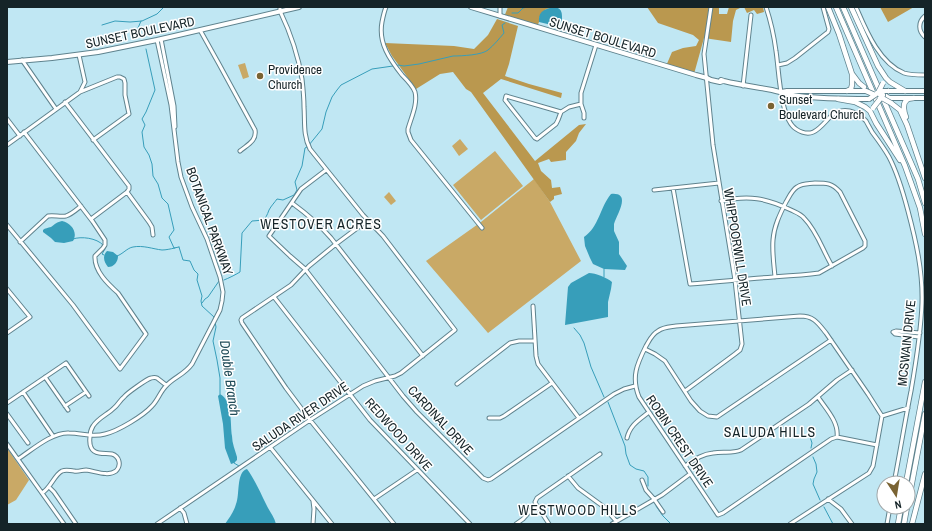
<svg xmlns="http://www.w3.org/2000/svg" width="932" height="531" viewBox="0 0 932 531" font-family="'Archivo Narrow',sans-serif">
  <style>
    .green { fill: #c9a966 }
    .forest { fill: #ba984f }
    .water { fill: #379eba }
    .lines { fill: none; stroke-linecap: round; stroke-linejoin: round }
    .stream { stroke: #379eba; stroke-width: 1 }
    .minor-casing { stroke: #5f838e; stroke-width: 5 }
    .major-casing { stroke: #5f838e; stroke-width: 6 }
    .highway-casing { stroke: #5f838e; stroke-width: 6 }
    .minor { stroke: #fff; stroke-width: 3 }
    .major { stroke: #fff; stroke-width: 4 }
    .highway { stroke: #fff; stroke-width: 4.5 }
    .major-bridge-casing { stroke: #5f838e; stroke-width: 6; stroke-linecap: butt }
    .highway-bridge-casing { stroke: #5f838e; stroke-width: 6; stroke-linecap: butt }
    .major-bridge { stroke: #fff; stroke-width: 4 }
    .highway-bridge { stroke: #fff; stroke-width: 4.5 }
    .poi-dot { fill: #7a6333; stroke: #fff; stroke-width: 1.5 }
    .labels { text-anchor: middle; stroke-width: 3; stroke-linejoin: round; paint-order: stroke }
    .street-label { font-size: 13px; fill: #152428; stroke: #fff }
    .poi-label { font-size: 13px; fill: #152428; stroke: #fff; text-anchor: start }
    .neighbourhood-label { font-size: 14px; letter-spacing: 1px; fill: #152428; stroke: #fff }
    .water-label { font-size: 14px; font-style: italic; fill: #224d5a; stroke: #fff }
  </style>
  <rect width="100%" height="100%" fill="#c0e7f3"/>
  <path class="green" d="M245,63L249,77L243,79L238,65Z
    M460,139L468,149L459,156L452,146Z
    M495,151L523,186L481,220L453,185Z
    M534,179L550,202L581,261L488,333L426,261L481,222Z
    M389,192L396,201L391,205L384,197Z
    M7,448L29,480L16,500L7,505Z"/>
  <path class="forest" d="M508,7L515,8L516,7H559L546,9L539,18V22L537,27L504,17Z
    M647,7H719V14H727L729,7H742L736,10L733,21L731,42L704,38L694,74L666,66L672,52L683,48L696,46L699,40L693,35L658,23Z
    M744,7H763L764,12L757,14L754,10L747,13Z
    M880,7H895L901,8L903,7H914L888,22Z
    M497,19L518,26L509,64L505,76L529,84L562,93L561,98L501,79L483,93L535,161L579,125L586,124L579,133L576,141L566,152V160L551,162L549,159L538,163L541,171L551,180L552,188L560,187L562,194L554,196V199L550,202L471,92L466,89L453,72L440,74L416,89L392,56L385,43L454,46L474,49L488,35Z"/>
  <path class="water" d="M554,7C563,8 562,14 562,21L556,26L539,22C538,11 545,9 554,7Z
    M611,194C632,192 617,214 614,224V231L619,242V254L627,266L625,270L604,269L593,264L590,258L585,246L584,237C599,227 600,207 611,194Z
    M62,221C72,223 78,233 73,241L64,243L55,242L51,238L43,232V230C45,228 48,228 51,227C55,224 57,222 62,221Z
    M107,251L113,252L118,256C118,262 114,267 108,267C104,262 102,256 107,251Z
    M589,273C595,273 608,278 612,282L611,289L608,302V317L565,325L568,287L571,283Z
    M220,394C233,401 230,424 232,436C232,443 235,450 237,457V460L234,463L231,464L225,448L223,424L218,396Z
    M247,469C255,480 260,492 266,504C269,511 274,516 276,524H225C229,518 234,512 236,504C240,495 236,472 247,469Z"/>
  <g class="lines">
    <path class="stream" d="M512,13H518L523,8L528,7
      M102,25L115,21L130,22L142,21L157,14L164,7
      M138,37V28L141,21
      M146,49L155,90L146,112L142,119L145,125L142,132L144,147L149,155L152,164L153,176L158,184L162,198L168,204L174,230L169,237L174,248L179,247
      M398,65L404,66L419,64L453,56C462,56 482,55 488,50C494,45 499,39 504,33L502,25L505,23
      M309,145L322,129L326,112L332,97L337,90L341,85L372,69L393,66
      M73,239C81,236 97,238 103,245
      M179,247L183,260L190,261L194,270L198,274L197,280L202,296L201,301L202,306L214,317V319
      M104,255L102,254L105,249
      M117,256C123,254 127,248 133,247C143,245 153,249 162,250C166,250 170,249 175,248
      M604,277V269
      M224,280C229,278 235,275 240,272L242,233L252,221C264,220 265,221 269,210C271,206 275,202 277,199L283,200L294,195L297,190L295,182L302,166L305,148L307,147
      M202,303L205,299L208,297L219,281
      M215,322L216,327L213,341L217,360L220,378V394
      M574,328L580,335L584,343L591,367L604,397
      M608,402L625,446L626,454L630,465L636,469L644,471L648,477V486
      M808,431L812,443L811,448
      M813,457L816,464L817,472L814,479L813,484L820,500
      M234,462V463L239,466
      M656,506L663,516L671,524
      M824,507L833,524"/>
    <defs>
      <path id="minor" d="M386,7C384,12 383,17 382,22C378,43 390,60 402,75C407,80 413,86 415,92C418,104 411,118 408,129V132L411,140L482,228
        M766,7C771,22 774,36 776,51C779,70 780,119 796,129C813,140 820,127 831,116C843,106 857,111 866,121C868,125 870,128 872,132C878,140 884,148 889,157C898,174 903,192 908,211C916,241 923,272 922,303C921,333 916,362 911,391C905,421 900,452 894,483
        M856,7C866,30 879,63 904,73C910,75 918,75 925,75
        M500,16V7
        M925,16C918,22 918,31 925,37
        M200,30L219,64L255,130C257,141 247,145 240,151
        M161,39L174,106L175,127
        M22,60L56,109
        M778,65L787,63L795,58L828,32L829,29L823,7
        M743,86L751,15
        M80,92L117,77H120L124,79L125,83V95L129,114L93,140
        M506,96L561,112L558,120L556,124L537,139L535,138L505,100Z
        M65,102L129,186V189L127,192L91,219
        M561,112L569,107L581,104
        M584,118V113L581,104V93L596,45
        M7,119L20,136
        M7,145L80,92L85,82L79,55
        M326,170L301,189L269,236L290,256L305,269L403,396L417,412L483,478L488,480L491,479L614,394L624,389L635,386
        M673,188L690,284C717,282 745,279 773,277C788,276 804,275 819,273L863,248L865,246V241L840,192C832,183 827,183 815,183C809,184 803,183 797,187C792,190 789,197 786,202C780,214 774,226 773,240C772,252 774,265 775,277
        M654,190L719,183
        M127,192L149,222L152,227L153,235
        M721,201C749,195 766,198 791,210C795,212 801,214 804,218C817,231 823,251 832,266
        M292,203C307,214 319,224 331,238L423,356
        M368,220L336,244L309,266L291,285L242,318L241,320L242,323L286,388L310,420L394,524
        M7,225L73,305L120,369L146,334L118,293C108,284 94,271 95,256L103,248L105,245V240L93,222L24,132
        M20,242L48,216C54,215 60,217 66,216C72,214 76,210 81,206
        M7,289L30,317L7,333
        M274,297L370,420L470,524
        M533,306L536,356L538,364L579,418
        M919,337L895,334L893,332L896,331L920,333
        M645,349L655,354L665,361L691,401L700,411L708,416L717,417L831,340
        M45,377L68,410
        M457,384L510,343L519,341H535
        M685,391L735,354L740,350L742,344L735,280L713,145L704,54L711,7
        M23,392L53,436
        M818,397C826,409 839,422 837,437
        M7,403L66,363L89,396
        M65,406L86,392
        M7,414L28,443
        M882,416L908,408
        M489,418H500L504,416L552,383
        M627,438C630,425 639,420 649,412
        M7,444L64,524
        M877,445L837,437L831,439L723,513L718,515L639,397C631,377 637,364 646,346C649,341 652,334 658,331C663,327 669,327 676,326L800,316C814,316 818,323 826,333L868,394L882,416
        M270,447L332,524
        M18,459C32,450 52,432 69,433C82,433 92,438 105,434C118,431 143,416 152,406C158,400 160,392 166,386C174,377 184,375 192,364L220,310L222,301L223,292L220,277L207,239L192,207L181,177L178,162L171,105L157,40
        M685,466C694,460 702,454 713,453C723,451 732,454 741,450L809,404L837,380L852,370
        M568,476L578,488L604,507L616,521
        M642,480L646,490L654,499L663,512
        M49,487L54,492L76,524
        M42,493C51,488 54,475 62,471C67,469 70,471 74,471C78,472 82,470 86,470C95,471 108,477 116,471C122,465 119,456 112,454C108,453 104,454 99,453C91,452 89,445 90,437C90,433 91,429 93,426C98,418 108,414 114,408C118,405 120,400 124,397C127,393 147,379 151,378C154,377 155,377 157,378L166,385
        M374,499L417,470
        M828,499L841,509L852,524
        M313,501L314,509L313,524
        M536,504L549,524
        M180,508L184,513L187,524
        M157,524L310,420L363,386L375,381L395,376L401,373L455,330L383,236L363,215L310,149C303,136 305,121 304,107C304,98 303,88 302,79C298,54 291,34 280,11V7
        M516,524L523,519L536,504L535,502L537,498L600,454
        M612,524L662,495L690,474
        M790,524L869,473L873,466L882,416
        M887,524L890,507"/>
      <path id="major" d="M471,7L663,65L696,75L707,78L711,80L720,82L723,81
        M7,62L52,58L98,52L157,40L299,7
        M721,80L724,81C740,85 756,87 772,90C781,92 790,95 799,96C822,99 846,99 869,99
        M888,91H925
        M781,92L787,91H866
        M889,98H925"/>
      <path id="highway" d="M828,7L839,34L852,74V85L851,89L847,91
        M836,7L905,166L920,208L925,234
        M843,7L908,156L918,179L925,203
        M851,7L878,66L886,78L890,82L905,91
        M853,75L859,83L864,87
        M888,91L883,95L889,98
        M838,99L855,102L865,107L870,111L876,123L900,160
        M891,103L900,110L907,125L925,178
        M906,117C904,112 902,103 907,100C907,99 913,98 914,98
        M906,483L925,382
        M908,504L925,414
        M898,524L901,507
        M904,524L907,507
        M912,524L925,474"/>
    </defs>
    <use href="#minor" class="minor-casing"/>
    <use href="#major" class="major-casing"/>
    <use href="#highway" class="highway-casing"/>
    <use href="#minor" class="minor"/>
    <use href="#major" class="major"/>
    <use href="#highway" class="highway"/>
    <defs>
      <path id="major-bridge" d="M879,91H888"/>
      <path id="highway-bridge" d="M866,91L875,95L869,99
        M879,91L883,83
        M877,93L883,95L880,98
        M882,98L891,103
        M873,108L880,99"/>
    </defs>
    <use href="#major-bridge" class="major-bridge-casing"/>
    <use href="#highway-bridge" class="highway-bridge-casing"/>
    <use href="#major-bridge" class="major-bridge"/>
    <use href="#highway-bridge" class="highway-bridge"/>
  </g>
  <g class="poi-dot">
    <circle cx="260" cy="76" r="4"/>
    <circle cx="771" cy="106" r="4"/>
  </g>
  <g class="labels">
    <g class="street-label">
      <text transform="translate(140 32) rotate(-12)" y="5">SUNSET BOULEVARD</text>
      <text transform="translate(603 37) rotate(17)" y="5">SUNSET BOULEVARD</text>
      <text transform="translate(210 221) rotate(70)" y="5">BOTANICAL PARKWAY</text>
      <text transform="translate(738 247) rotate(81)" y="5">WHIPPOORWILL DRIVE</text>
      <text transform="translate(906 343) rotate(-84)" y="5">MCSWAIN DRIVE</text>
      <text transform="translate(300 416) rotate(-34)" y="5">SALUDA RIVER DRIVE</text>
      <text transform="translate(441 420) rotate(47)" y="5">CARDINAL DRIVE</text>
      <text transform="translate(399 434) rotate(48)" y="5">REDWOOD DRIVE</text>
      <text transform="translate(680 441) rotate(56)" y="5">ROBIN CREST DRIVE</text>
    </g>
    <g class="poi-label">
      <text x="268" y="74">Providence<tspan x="268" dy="15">Church</tspan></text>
      <text x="779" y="104">Sunset<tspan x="779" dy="15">Boulevard Church</tspan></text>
    </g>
    <g class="neighbourhood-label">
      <text x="321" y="229">WESTOVER ACRES</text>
      <text x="770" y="437">SALUDA HILLS</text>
      <text x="578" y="515">WESTWOOD HILLS</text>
    </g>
    <g class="water-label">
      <text transform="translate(230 378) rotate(82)" y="5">Double Branch</text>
    </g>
  </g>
  <rect width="932" height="531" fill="none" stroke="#152428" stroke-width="16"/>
  <g transform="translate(896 495) rotate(168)"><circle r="19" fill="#ffffff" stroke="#a1a7a9"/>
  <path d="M0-3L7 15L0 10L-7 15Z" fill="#7a6333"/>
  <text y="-6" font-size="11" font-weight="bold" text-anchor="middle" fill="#152428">N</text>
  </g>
</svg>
